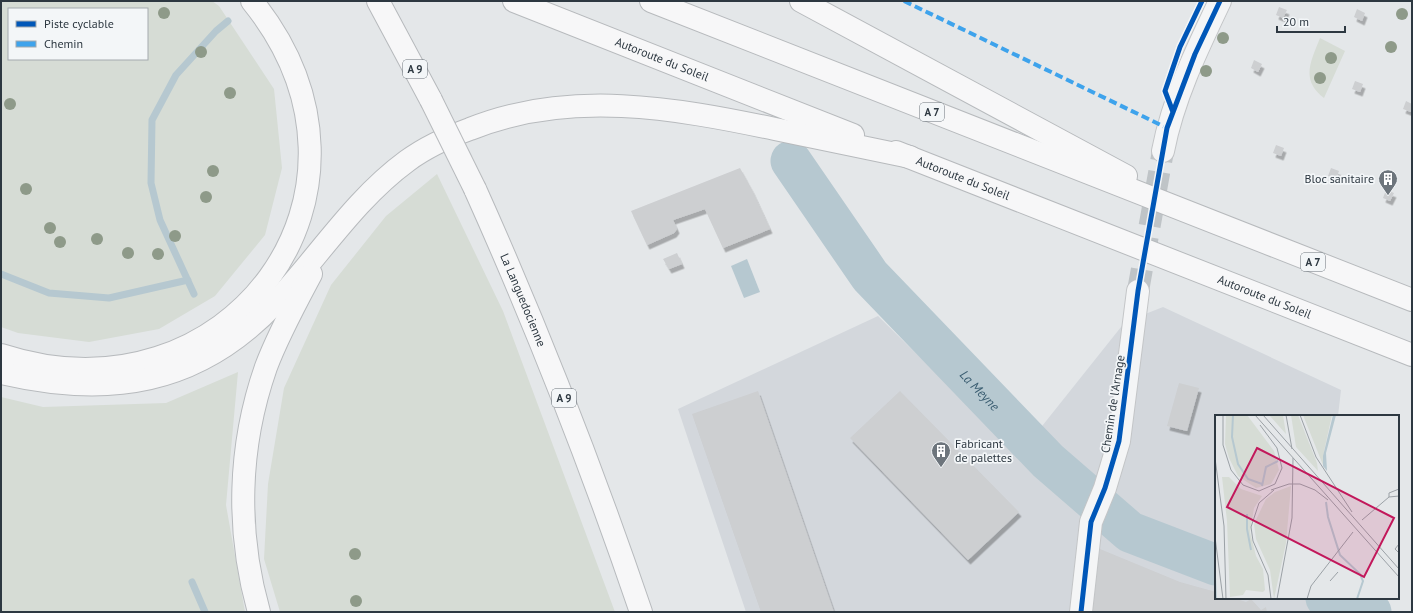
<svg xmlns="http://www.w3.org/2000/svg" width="1413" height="613" viewBox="0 0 1413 613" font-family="'PT Sans',sans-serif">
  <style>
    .built { fill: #d3d7dc }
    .green { fill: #d6dcd5; fill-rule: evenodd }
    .water { fill: #b6c8d0 }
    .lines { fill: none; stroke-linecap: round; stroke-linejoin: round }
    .stream { stroke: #b6c8d0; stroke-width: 7 }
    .river { stroke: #b6c8d0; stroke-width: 41 }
    .building { fill: #cdcfd1; filter: url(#shadow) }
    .minor-tunnel { stroke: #bfc4c7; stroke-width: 22; stroke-dasharray: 22 11; stroke-linecap: butt }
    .minor-casing { stroke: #c3c5c7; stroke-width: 24 }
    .motorway-casing { stroke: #b7babd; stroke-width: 24 }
    .minor { stroke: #f4f5f6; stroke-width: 22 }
    .motorway { stroke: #f7f7f8; stroke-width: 22 }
    .motorway-bridge-casing { stroke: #b7babd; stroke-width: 24; stroke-linecap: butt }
    .motorway-bridge { stroke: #f7f7f8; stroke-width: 22 }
    .quiet { stroke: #3ea3ec; stroke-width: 4; stroke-dasharray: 8 4; stroke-linecap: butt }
    .cycleway-casing { stroke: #f3f6f8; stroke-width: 8 }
    .cycleway { stroke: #0057b8; stroke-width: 5 }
    .tree { fill: #8e9a89 }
    .labels { text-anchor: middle; stroke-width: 3.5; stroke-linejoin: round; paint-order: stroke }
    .shield { fill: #f3f6f8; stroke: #687178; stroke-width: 1 }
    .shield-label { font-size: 11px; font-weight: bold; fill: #2d3841 }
    .street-label { font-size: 12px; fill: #2d3841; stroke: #f3f6f8 }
    .poi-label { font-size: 12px; fill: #2d3841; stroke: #f3f6f8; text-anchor: end }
    .water-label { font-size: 13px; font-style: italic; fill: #3a5d71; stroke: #f3f6f8 }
    .inset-river { fill: none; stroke: #b6c8d0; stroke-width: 2 }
    .inset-road { fill: none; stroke: #9ba1a6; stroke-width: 1 }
    .view { fill: #c2185b; fill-opacity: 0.15; stroke: #c2185b; stroke-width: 2 }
    .inset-edge { fill: none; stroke: #2d3841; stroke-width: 2 }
  </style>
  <defs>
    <filter id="shadow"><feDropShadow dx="2.5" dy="4.5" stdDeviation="0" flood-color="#0004"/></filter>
  </defs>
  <rect width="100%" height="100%" fill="#e4e7e9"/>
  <path class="built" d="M1163,307L1341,390L1338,416H1216V598H1318L1316,602L1343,612H746L678,409L878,316L1019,455L1125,322Z"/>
  <path class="green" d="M1,1H212L219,6L274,89L282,168L265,235L215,296L159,329L89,342L18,333L1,327ZM9,9H147V59H9Z
    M1320,38L1345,51L1324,98C1300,80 1311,61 1320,38Z
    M437,174L503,311L615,612H280L264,559L268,484L284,388L331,285L386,216Z
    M238,372L226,505L245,612H1V397L43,407L166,403Z"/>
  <path class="water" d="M747,259L760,292L744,298L731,266Z"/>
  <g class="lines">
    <path class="stream" d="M1,274L49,293L109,298L188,280
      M194,294L160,220L151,183L152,120L176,75L216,31L228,21
      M192,582L205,612"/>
    <g class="river">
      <path id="s1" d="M791,161L870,276L1048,461L1130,532L1216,565"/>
      <path d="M1326,598L1367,609L1371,612"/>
    </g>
  </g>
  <path class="building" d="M1279,7L1287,10L1283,18L1276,15Z
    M1357,9L1365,13L1362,21L1354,17Z
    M1254,60L1262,64L1258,72L1251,68Z
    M1355,81L1363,84L1360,92L1352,89Z
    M1406,101L1412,104L1411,112L1403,109Z
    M1276,145L1284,148L1281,156L1273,153Z
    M740,168L752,190L770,229L723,248L705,209L673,220L677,229L674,233L647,245L631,211Z
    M1331,168L1339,171L1336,179L1328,176Z
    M1386,190L1394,193L1390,201L1383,198Z
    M677,253L682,264L669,269L663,259Z
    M1179,383L1199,388L1187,431L1167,426Z
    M758,391L834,612H761L692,414Z
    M900,391L1019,512L968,560L850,438Z
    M1100,549L1180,582L1216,592V598H1234L1246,602L1251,599L1261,610L1266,607L1267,612H1091Z"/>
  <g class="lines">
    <path class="minor-tunnel" d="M1138,291L1163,151"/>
    <defs>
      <path id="minor" d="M1163,151C1173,99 1197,49 1220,1
        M1081,612L1091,522L1105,488L1119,441L1138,291"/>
      <g id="motorway">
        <path d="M378,1L431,100"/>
        <path id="s2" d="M514,1L853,135"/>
        <path d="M651,1L1412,300"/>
        <path d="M801,1L1126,176"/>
        <path id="s3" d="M896,152L1412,355"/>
        <path id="s4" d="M475,189C537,327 592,468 641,612"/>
        <path d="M1,355C228,429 406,192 252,1"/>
        <path d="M1,373C108,398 198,386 276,302C319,256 355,199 407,161C426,147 448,137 470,129C569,89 675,108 775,129C820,138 865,148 910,157"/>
        <path d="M259,612C236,531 238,447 266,367C278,335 295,304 311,274"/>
      </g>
    </defs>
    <use href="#minor" class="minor-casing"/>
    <use href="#motorway" class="motorway-casing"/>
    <use href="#minor" class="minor"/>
    <use href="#motorway" class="motorway"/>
    <defs>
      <path id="motorway-bridge" d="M431,100L475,189"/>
    </defs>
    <use href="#motorway-bridge" class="motorway-bridge-casing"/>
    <use href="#motorway-bridge" class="motorway-bridge"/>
    <path class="quiet" d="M904,1L1167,128"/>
    <defs>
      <path id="cycleway" d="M1173,112L1165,91L1180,47L1202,1
        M1081,612L1091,522L1105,488L1119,441L1138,291L1167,128L1195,54L1220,1"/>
    </defs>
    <use href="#cycleway" class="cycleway-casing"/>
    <use href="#cycleway" class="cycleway"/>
  </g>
  <g class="tree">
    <circle cx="164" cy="13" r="6"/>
    <circle cx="1402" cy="14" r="6"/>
    <circle cx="1223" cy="38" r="6"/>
    <circle cx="1391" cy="47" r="6"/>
    <circle cx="201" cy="52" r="6"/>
    <circle cx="1331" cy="58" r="6"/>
    <circle cx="1206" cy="71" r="6"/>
    <circle cx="1320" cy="78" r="6"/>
    <circle cx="230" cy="93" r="6"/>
    <circle cx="10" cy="104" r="6"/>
    <circle cx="213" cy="171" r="6"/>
    <circle cx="26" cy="189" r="6"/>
    <circle cx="206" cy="197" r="6"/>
    <circle cx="50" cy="228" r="6"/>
    <circle cx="175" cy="236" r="6"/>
    <circle cx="97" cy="239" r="6"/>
    <circle cx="60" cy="242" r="6"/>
    <circle cx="128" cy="253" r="6"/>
    <circle cx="158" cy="254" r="6"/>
    <circle cx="355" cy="554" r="6"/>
    <circle cx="356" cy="601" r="6"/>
  </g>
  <defs>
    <symbol id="building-pin" viewBox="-11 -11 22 30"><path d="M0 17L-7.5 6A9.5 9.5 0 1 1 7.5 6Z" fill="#6d757c" stroke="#f3f6f8"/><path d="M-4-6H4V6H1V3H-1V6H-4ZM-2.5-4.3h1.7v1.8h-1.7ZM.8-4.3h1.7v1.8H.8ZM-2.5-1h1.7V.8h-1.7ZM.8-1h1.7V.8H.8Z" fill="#fff"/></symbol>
  </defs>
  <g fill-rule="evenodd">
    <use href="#building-pin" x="1377" y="168" width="22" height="30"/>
    <use href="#building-pin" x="930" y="440" width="22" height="30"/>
  </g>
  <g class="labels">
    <g class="shield">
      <rect x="403" y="60" width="24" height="18" rx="3"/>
      <rect x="920" y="103" width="24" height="18" rx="3"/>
      <rect x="1301" y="253" width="24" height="18" rx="3"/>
      <rect x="552" y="389" width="24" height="18" rx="3"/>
    </g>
    <g class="shield-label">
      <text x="415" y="73">A 9</text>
      <text x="932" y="116">A 7</text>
      <text x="1313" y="266">A 7</text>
      <text x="564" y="402">A 9</text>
    </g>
    <g class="street-label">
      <text dy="4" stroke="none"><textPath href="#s2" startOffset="159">Autoroute du Soleil</textPath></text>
      <text dy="4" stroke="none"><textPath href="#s3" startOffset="72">Autoroute du Soleil</textPath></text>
      <text dy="4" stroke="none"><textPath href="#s3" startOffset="396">Autoroute du Soleil</textPath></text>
      <text dy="4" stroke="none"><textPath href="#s4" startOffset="121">La Languedocienne</textPath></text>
      <text transform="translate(1113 404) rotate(-81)" y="4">Chemin de l'Arnage</text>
    </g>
    <g class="poi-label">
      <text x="1374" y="183">Bloc sanitaire</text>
      <text x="955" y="448" text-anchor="start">Fabricant<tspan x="955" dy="14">de palettes</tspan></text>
    </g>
    <g class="water-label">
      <text dy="5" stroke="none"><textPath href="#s1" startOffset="298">La Meyne</textPath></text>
    </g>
  </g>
  <g transform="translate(1215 415)">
    <rect width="184" height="184" fill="#e4e7e9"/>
    <path d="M11,0H32L59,36L64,55L56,69L41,73L23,61L14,43L10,29ZM54,0H68L71,19ZM76,0H83L102,48L103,56L81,32ZM88,0H117L109,36L108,50ZM7,62H14L26,74L47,81L39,93L35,117L41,141L48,154L50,175L48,177L31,175L28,180L15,182L12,106ZM76,71L71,128L59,184L55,155L41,124L39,109L51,84L60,77Z" fill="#d6dcd5"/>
    <path d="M118,0H121L111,38L112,56L108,51V41Z" fill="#b6c8d0"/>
    <path class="inset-river" d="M18,0L17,22L23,49L33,64L47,69M47,71L51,52L63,46M111,87L113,102L125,140L145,159L148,166L142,184M32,99V114L36,135M0,162L1,184"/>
    <path class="inset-road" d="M8,0V30L16,55L28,70L44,76L60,69L67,53L62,33L45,10M40,0L184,162M48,0L184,154M71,0L77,34M85,0L101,42L137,97M0,43L9,111L11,184M56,75L74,69H85L100,75L113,85M174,82V78L184,74M147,105L174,82L184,81M0,122L8,184M184,129L180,134L184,138M115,166L123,157M56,184L53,160L38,126L36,112L44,88L59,75M62,184L77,103L78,43M92,184L96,171L138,117"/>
    <path class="view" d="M42,33L179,103L149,162L12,92Z"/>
    <rect width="184" height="184" class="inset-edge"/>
  </g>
  <rect width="1413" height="613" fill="none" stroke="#2d3841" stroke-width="4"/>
  <rect x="8" y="8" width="140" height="52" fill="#f3f6f8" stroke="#a4aaaf"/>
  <rect x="16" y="21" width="20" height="6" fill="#0057b8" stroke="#a4aaaf"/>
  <text x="44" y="28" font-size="12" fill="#2d3841">Piste cyclable</text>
  <rect x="16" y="41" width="20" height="6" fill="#3ea3ec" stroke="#a4aaaf"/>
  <text x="44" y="48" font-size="12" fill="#2d3841">Chemin</text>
  <path d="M1277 26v6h68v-6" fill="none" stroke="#2d3841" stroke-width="2"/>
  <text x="1283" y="26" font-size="12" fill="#2d3841" stroke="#f3f6f8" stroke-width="3" paint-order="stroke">20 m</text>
</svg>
